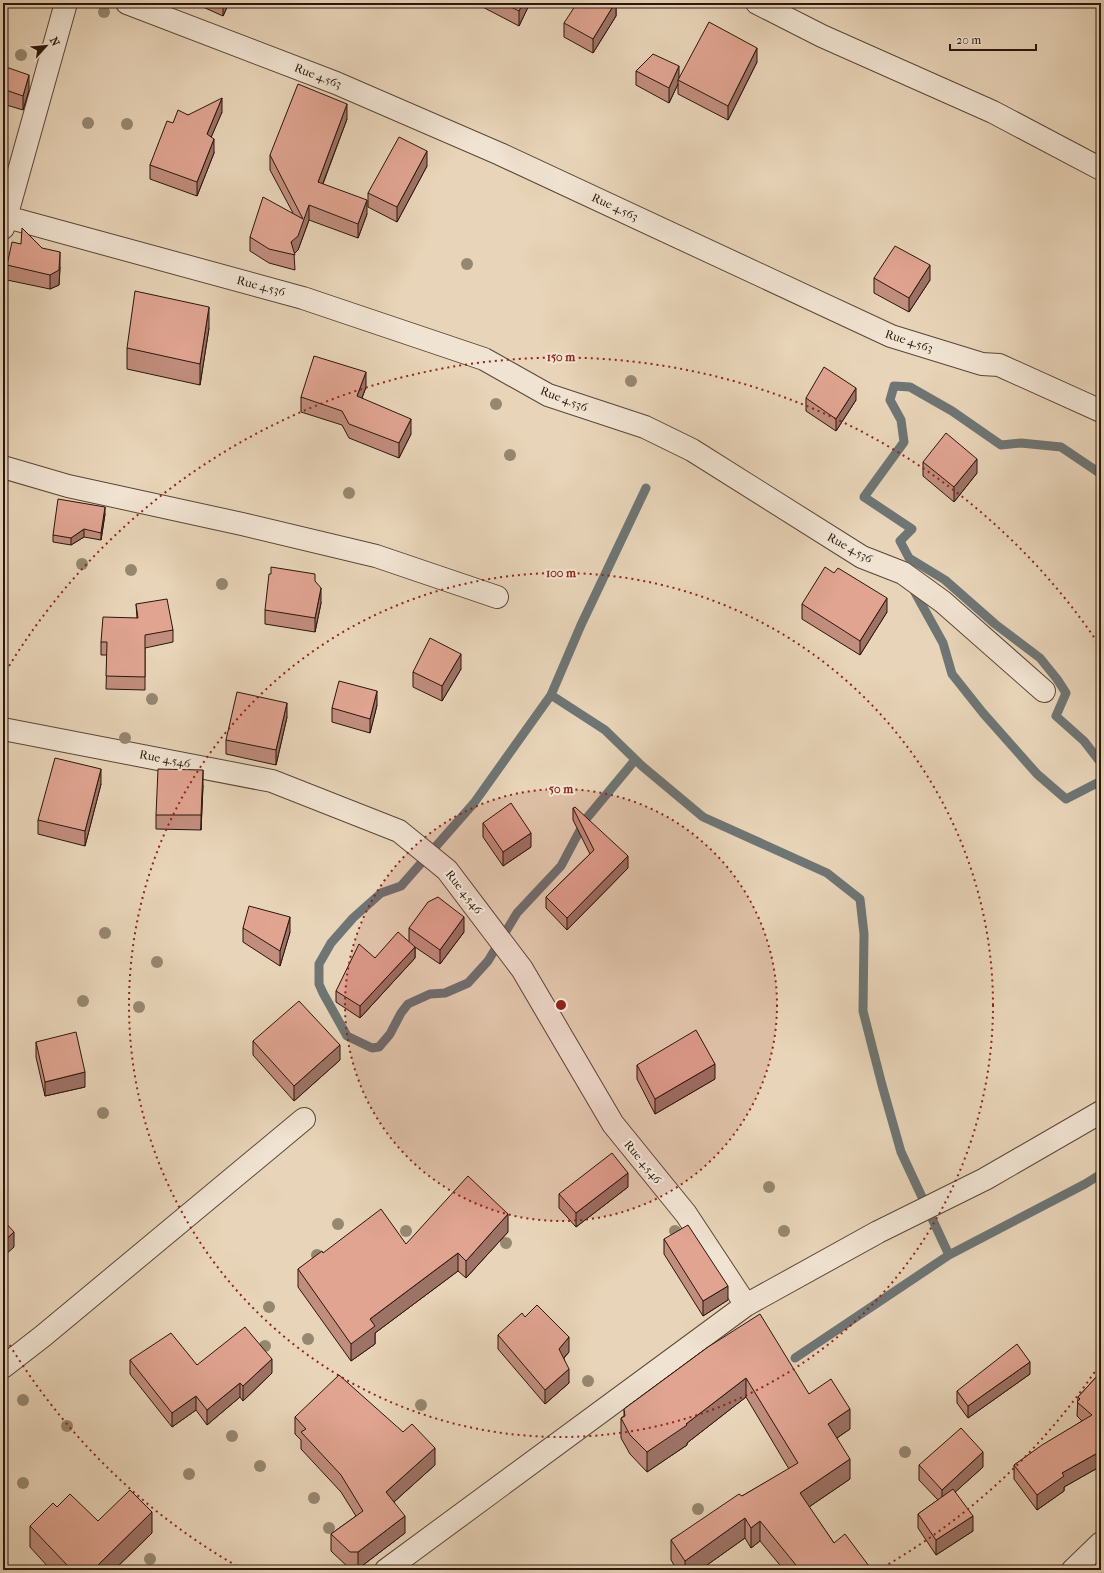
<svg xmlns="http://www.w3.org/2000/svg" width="1104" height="1573" viewBox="0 0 1104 1573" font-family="'IM FELL French Canon',serif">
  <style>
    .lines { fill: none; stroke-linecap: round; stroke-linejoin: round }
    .stream { stroke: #6e7574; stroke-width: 9 }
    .minor-casing { stroke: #5a4637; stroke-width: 24 }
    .minor { stroke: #f0e3d1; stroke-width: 22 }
    .tree { fill: #968770 }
    .wall { fill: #c18d7d; stroke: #2a160c }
    .shaded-wall { fill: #9d7366; stroke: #2a160c }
    .building { fill: #e0a491; stroke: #2a160c }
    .ring { fill: none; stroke: #8f2418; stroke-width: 2; stroke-dasharray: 2 4 }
    .labels { text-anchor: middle; stroke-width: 4; stroke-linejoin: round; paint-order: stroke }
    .street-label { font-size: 12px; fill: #2a160c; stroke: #f0e3d1 }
    .centre { fill: #8f2418; stroke: #f0e3d1; stroke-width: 2 }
    .ring-label { font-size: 12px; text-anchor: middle; font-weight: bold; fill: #8f2418; stroke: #f0e3d1; stroke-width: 4; stroke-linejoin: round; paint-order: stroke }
  </style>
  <rect width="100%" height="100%" fill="#e8d4b8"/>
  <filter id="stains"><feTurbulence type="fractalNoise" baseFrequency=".005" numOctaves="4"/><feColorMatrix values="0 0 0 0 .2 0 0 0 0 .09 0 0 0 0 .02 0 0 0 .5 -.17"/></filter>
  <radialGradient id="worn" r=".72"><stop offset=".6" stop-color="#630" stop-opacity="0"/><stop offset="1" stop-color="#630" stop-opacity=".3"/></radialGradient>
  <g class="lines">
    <path class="stream" d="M1101,474L1061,447L1021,443L1001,445L952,411L910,387L894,386L890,400L901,420L904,442L864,497L912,529L900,541L909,558L945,580L995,624L1040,658L1057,679L1066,693L1056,716L1084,741L1101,763
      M912,587L943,643L952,674L983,713L1037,774L1066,799L1101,781
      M551,695L605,730L642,766L703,817L827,873L860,899L864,934L863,1011L882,1085L901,1152L949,1255
      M635,760L586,819L561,866L517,913L488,961L468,983L445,993L430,994L408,1004L401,1013L390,1034L379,1047L372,1048L347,1036L323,993L319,984V964L331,943L353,918L381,893L401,886L474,803L551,695L581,625L646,488
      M795,1358L949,1255L1085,1184L1101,1174"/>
    <defs>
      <path id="minor" d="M127,3L336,83L500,154L891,336L982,364L999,365L1101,411
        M757,3L822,36L993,112L1101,169
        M3,216L303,298L484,359L548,395L645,427L692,450L862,557L903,573L943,602L1044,691
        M3,228L66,3
        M3,467L68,486L242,524L376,556L497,597
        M3,729L272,781L399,831L447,870L522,969L613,1124L686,1214L746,1305
        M3,1367L43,1336L304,1119
        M386,1570L746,1305L878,1232L985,1179L1101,1112
        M1073,1570L1101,1543"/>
    </defs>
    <use href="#minor" class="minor-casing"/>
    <use href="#minor" class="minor"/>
  </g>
  <g class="tree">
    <circle cx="104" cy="12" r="6"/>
    <circle cx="21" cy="55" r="6"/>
    <circle cx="88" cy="123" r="6"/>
    <circle cx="127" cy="124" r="6"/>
    <circle cx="467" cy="264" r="6"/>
    <circle cx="631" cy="381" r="6"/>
    <circle cx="496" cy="404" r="6"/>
    <circle cx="510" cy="455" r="6"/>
    <circle cx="349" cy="493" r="6"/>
    <circle cx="82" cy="564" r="6"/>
    <circle cx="131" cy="570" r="6"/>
    <circle cx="222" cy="584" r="6"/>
    <circle cx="152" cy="699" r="6"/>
    <circle cx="125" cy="738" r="6"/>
    <circle cx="105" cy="933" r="6"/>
    <circle cx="157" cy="962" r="6"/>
    <circle cx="83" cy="1001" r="6"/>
    <circle cx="139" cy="1007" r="6"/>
    <circle cx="103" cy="1113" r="6"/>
    <circle cx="769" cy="1187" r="6"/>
    <circle cx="338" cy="1224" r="6"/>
    <circle cx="406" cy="1231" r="6"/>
    <circle cx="675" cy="1231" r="6"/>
    <circle cx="784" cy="1231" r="6"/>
    <circle cx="506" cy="1243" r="6"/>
    <circle cx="317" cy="1255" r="6"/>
    <circle cx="269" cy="1307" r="6"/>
    <circle cx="308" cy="1339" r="6"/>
    <circle cx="265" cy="1346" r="6"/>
    <circle cx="588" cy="1381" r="6"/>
    <circle cx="23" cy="1400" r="6"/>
    <circle cx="421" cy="1405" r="6"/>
    <circle cx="67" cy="1426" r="6"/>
    <circle cx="232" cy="1436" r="6"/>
    <circle cx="905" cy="1452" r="6"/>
    <circle cx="260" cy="1466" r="6"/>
    <circle cx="189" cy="1474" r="6"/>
    <circle cx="23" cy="1483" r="6"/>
    <circle cx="314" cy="1498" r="6"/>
    <circle cx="698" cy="1509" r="6"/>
    <circle cx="329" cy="1528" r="6"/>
    <circle cx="150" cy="1559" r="6"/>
  </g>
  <path class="wall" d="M194,3H229L223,16Z
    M475,3H530L519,26Z
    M616,3V16L593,53L564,37V23Z
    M757,62L728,120L678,94V84L669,103L636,85V71L679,77Z
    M3,66L29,90L23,110L3,104Z
    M222,112L211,137L214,153L197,196L150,179V165L173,123L188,115Z
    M347,119L323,184L367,214L358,238L309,220L298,250L294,254L295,270L269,263L250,251V237L293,213L270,170V155Z
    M427,166L397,222L368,207V193Z
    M7,265L60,267L59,285L50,289L7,280Z
    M874,278L930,280L909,312L874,293Z
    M209,328L200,385L127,369V348Z
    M366,387L362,398L411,434L399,458L349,438L342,425L301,412V397Z
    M806,398L856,400L836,431L806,411Z
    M923,462L977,473L954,502L923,476Z
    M105,514L101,540L84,537L71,545L53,542V535Z
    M315,581L321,603L315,632L265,624V610Z
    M136,604L173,630V642L145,648V690L106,689L107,655H101V642L137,618Z
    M802,604L887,612L860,655L802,619Z
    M461,669L442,701L413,687V672Z
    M377,705L370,733L332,722V708Z
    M287,717L276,765L226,754V740Z
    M101,784L85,846L38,834V820Z
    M203,785L201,830L156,829V815Z
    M573,808L628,868L567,930L546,908V897L590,854L573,820Z
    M483,823L531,847L503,866L483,837Z
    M243,928L290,932L280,966L243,942Z
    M409,928L464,932L440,964L415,947V958L360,1018L336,1002V991L375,958L409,942Z
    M253,1041L340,1060L294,1101L253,1055Z
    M36,1042L85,1087L45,1096L36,1057Z
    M637,1065L715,1079L655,1114L637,1079Z
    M628,1187L576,1227L559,1208V1194Z
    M508,1232L466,1278L458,1271L375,1333V1344L351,1361L298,1287V1269L323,1253L406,1244Z
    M664,1239L728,1300L703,1316L664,1254Z
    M525,1317L569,1352L564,1358L569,1383L545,1404L498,1349V1335Z
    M708,1347L809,1394L850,1429L837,1438L850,1479L809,1507L834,1543L872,1570H784L760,1541L751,1548L745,1538L700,1570H677L671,1560V1540L742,1496L789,1469L746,1397L687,1443V1445L647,1472L630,1454L621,1438V1418L624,1416V1409Z
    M130,1360L197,1365L272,1373L243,1401L240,1397L207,1425L196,1410L172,1427L130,1374Z
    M1030,1374L968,1418L957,1403V1391Z
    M1099,1374L1101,1466L1064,1487V1491L1037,1510L1014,1479V1465L1082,1421L1077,1416L1078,1397Z
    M295,1417L435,1465L394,1502L405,1533L358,1569H350L331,1551V1534L356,1516L341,1492L301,1449V1440L295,1434Z
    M919,1465L983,1467L955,1492L973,1531L936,1555L918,1528V1514L938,1500L919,1480Z
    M57,1507L98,1521L152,1533L114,1570H51L30,1547V1526Z"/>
  <path class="shaded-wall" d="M223,3H229L223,16Z
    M523,3H530L519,26V11Z
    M615,3H616V16L593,53V39Z
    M757,48V62L728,120V106Z
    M679,66V80H678V84L669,103V88Z
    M29,75V90L23,110V96Z
    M222,98V112L207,147V134Z
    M347,104V119L318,196V182Z
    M214,139V153L197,196V182Z
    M427,151V166L397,222V207Z
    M367,200V214L358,238V224Z
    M309,205V220L298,250L293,255L291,242Z
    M60,252V267L59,285L50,289V275Z
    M930,265V280L909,312V298Z
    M209,307V328L200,385V364Z
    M366,372V387L357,411V396Z
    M856,388V400L836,431V419Z
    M411,419V434L399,458V443Z
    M977,459V473L954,502V487Z
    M105,507V514L101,540V533Z
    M84,529V537L71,545V538Z
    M321,588V603L315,632V618Z
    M887,598V612L860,655V641Z
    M461,654V669L442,701V686Z
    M377,691V705L370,733V719Z
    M287,703V717L276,765V750Z
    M101,769V784L85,846V831Z
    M203,770V785L201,830V815Z
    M531,833V847L503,866V852Z
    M628,856V868L567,930V918Z
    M290,917V932L280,966V951Z
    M464,917V932L440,964V950Z
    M415,947V958L360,1018V1006Z
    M340,1045V1060L294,1101V1086Z
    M715,1064V1079L655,1114V1099Z
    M85,1072V1087L45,1096V1082Z
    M628,1173V1187L576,1227V1213Z
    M508,1214V1232L466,1278V1261Z
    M14,1232V1247L3,1257V1242Z
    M458,1253V1271L375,1333V1344L351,1361V1344L370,1319Z
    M728,1286V1300L703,1316V1301Z
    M569,1337V1352L559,1363V1349Z
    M272,1359V1373L243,1401V1386Z
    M1030,1362V1374L968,1418V1406Z
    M569,1369V1383L545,1404V1390Z
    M746,1378V1397L687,1443V1445L647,1472V1452L686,1424Z
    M240,1383V1397L207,1425V1410Z
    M196,1396V1410L172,1427V1413Z
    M850,1409V1429L828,1444V1424Z
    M435,1448V1465L386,1509V1492Z
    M1101,1451V1466L1064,1487V1491L1037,1510V1495L1062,1473Z
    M983,1452V1467L942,1504V1490Z
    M850,1459V1479L800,1513V1493Z
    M152,1512V1533L114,1570H96V1567Z
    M405,1516V1533L358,1569V1552Z
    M973,1516V1531L936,1555V1540Z
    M745,1518V1538L700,1570H685V1561Z
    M760,1521V1541L751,1548V1528Z"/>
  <path class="building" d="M503,3H523L519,11Z
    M577,3H615L593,39L564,23Z
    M709,22L757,48L728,106L678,80Z
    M653,54L679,66L669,88L636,71Z
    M3,66L29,75L23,96L3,89Z
    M298,84L347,104L318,182L367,200L358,224L309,205L298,236L291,242L295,255L269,249L250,237L263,197L303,219L270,155Z
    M222,98L207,134L214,139L197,182L150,165L167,121L173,123L178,110L188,115Z
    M399,137L427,151L397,207L368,193Z
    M22,228L42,248L60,252L59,270L50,275L7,265L12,242L21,244Z
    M895,246L930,265L909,298L874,278Z
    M135,291L209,307L200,364L127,348Z
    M314,356L366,372L357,396L411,419L399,443L349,424L342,411L301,397Z
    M824,367L856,388L836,419L806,398Z
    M946,433L977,459L954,487L923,462Z
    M58,499L105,507L101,533L84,529L71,538L53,535Z
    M271,567L315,574V581L321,588L315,618L265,610L269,574H271Z
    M825,567L834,573L838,568L887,598L860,641L802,604Z
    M167,599L173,630L145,635V677L106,676L107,642H101L103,617L138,618L136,604Z
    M430,638L461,654L442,686L413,672Z
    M339,681L377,691L370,719L332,708Z
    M237,692L287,703L276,750L226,740Z
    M55,758L101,769L85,831L38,820Z
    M158,769L203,770L201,815H156Z
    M511,803L531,833L503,852L483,823Z
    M575,807L628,856L567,918L546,897L594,850L573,808Z
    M438,897L464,917L440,950L409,928L428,902Z
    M249,906L290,917L280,951L243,928Z
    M398,932L415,947L360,1006L336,991L359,944L375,958Z
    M299,1001L340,1045L294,1086L253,1041Z
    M696,1030L715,1064L655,1099L637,1065Z
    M76,1032L85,1072L45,1082L36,1042Z
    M612,1153L628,1173L576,1213L559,1194Z
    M468,1176L508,1214L466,1261L458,1253L370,1319L375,1326L351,1344L298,1269L322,1251L323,1253L381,1209L406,1244Z
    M3,1220L14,1232L3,1242Z
    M688,1225L728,1286L703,1301L664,1239Z
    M537,1305L569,1337L559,1349L569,1369L545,1390L498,1335L522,1313L525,1317Z
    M760,1314L809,1394L831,1379L850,1409L828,1424L850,1459L800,1493L834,1543L845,1534L872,1570H800L760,1521L751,1528L745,1518L685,1561L671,1540L739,1494L742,1496L798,1463L746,1378L686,1424L687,1425L647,1452L630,1435L621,1418L625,1416L624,1409L708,1347Z
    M245,1327L272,1359L243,1386L240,1383L207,1410L196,1396L172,1413L130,1360L171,1333L197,1365Z
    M1017,1344L1030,1362L968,1406L957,1391Z
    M1099,1374L1101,1376V1451L1062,1473L1064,1476L1037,1495L1014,1465L1042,1445L1092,1415L1077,1402L1080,1399L1078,1397Z
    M339,1375L403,1432L412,1424L435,1448L386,1492L405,1516L358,1552H350L331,1534L363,1511L341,1475L301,1432L306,1429L295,1417Z
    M961,1428L983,1452L942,1490L919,1465Z
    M953,1489L973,1516L936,1540L918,1514Z
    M130,1490L152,1512L96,1567L98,1570H60L67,1565L30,1526L53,1503L57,1507L70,1494L98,1521Z"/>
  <circle cx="561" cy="1005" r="216" fill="#8f2418" fill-opacity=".12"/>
  <g class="ring">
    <circle cx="561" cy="1005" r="216"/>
    <circle cx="561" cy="1005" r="432"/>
    <path d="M1098 1367A648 648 0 0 1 880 1569M242 1569A648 648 0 0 1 6 1339M6 671A648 648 0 0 1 1098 643"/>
  </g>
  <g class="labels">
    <g class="street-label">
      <text transform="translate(318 76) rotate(21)" y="4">Rue 4.563</text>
      <text transform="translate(615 207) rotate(25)" y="4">Rue 4.563</text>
      <text transform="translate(261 286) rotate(15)" y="4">Rue 4.536</text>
      <text transform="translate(909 341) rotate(18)" y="4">Rue 4.563</text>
      <text transform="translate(564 399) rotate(21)" y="4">Rue 4.536</text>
      <text transform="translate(850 548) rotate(29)" y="4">Rue 4.536</text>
      <text transform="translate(165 759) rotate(11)" y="4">Rue 4.546</text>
      <text transform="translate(464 892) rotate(52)" y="4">Rue 4.546</text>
      <text transform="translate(643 1162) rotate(51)" y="4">Rue 4.546</text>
    </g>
  </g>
  <circle cx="561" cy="1005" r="6" class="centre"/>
  <g class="ring-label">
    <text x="561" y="361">150 m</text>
    <text x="561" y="577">100 m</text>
    <text x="561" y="793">50 m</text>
  </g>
  <rect width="1104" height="1573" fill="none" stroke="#e8d4b8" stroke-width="16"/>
  <rect x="4" y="4" width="1096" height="1565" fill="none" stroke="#2a160c" stroke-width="2"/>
  <rect x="8" y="8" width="1088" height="1557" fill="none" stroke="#2a160c"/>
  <g transform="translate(46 46) rotate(63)" stroke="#f0e3d1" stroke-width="3" paint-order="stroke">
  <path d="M0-3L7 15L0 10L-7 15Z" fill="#2a160c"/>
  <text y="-6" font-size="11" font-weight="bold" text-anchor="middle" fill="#2a160c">N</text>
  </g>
  <path d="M950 44v6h86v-6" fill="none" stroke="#2a160c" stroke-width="2"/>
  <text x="956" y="44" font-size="12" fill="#2a160c" stroke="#f0e3d1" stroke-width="3" paint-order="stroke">20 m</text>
  <rect width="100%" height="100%" filter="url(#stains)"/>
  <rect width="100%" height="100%" fill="url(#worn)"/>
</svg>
